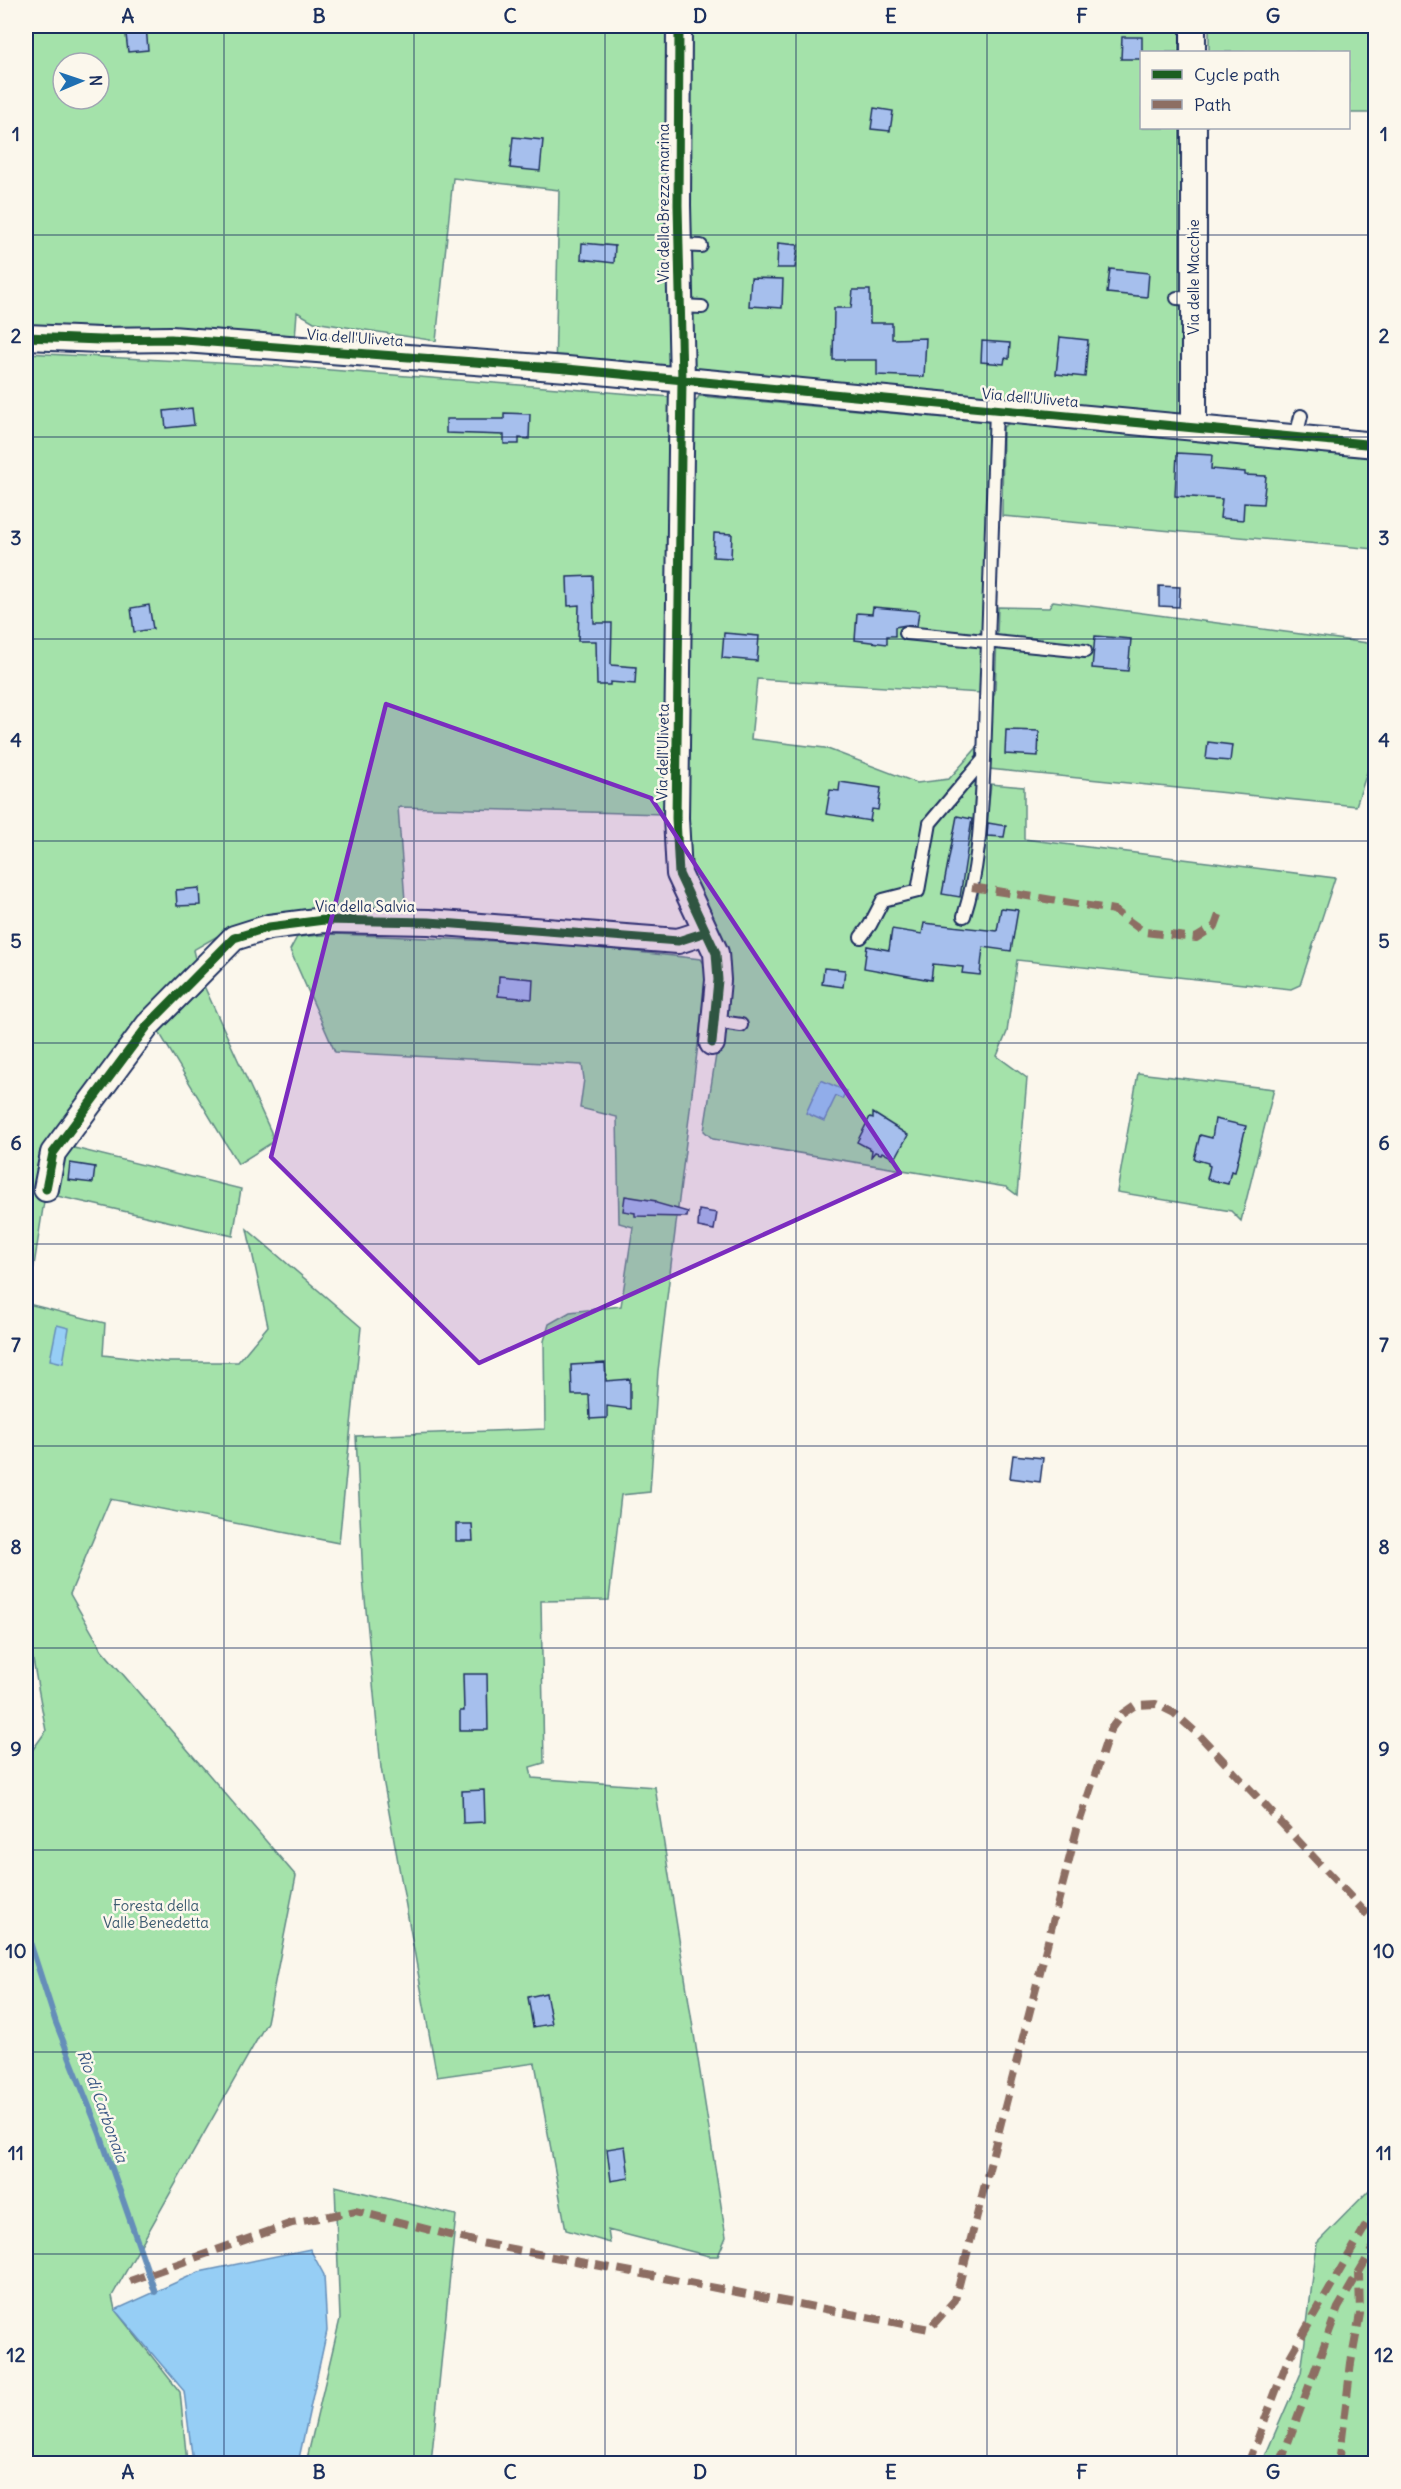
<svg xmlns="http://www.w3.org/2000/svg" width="1401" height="2489" viewBox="0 0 1401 2489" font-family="Delius,sans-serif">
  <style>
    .green { fill: #a4e2aa; stroke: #608884; stroke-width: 1.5; fill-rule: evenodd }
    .water { fill: #96cef5; stroke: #658eb9; stroke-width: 1.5 }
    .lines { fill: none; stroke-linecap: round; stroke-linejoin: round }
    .stream { stroke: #658eb9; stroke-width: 6 }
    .building { fill: #a6bfed; stroke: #1b2f5e; stroke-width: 1.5 }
    .lane-casing { stroke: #1b2f5e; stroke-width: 16 }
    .street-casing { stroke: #1b2f5e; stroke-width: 28 }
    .lane { stroke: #fbf7ec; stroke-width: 12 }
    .street { stroke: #fbf7ec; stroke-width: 24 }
    .quiet { stroke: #8d6e63; stroke-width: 8; stroke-dasharray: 15 8; stroke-linecap: butt }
    .cycleway-casing { stroke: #fbf7ec; stroke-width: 13 }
    .cycleway { stroke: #1b5e20; stroke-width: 9 }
    .marked { fill: #7b2cbf; fill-opacity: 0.2; stroke: #7b2cbf; stroke-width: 4.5; stroke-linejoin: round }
    .grid { fill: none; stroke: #1b2f5e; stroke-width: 1.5; stroke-opacity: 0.55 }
    .labels { text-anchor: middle; stroke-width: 5; stroke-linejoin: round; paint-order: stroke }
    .street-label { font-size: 15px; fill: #1b2f5e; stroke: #fbf7ec }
    .park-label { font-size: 15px; fill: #3d5c71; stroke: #fbf7ec }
    .water-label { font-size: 16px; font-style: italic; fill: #3a5784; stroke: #fbf7ec }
    .neatline { fill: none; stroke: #1b2f5e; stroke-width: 2 }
    .grid-label { font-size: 20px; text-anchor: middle; font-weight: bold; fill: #1b2f5e }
  </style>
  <rect width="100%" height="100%" fill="#fbf7ec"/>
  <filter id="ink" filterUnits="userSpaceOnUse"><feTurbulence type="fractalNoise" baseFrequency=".0167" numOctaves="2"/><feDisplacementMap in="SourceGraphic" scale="12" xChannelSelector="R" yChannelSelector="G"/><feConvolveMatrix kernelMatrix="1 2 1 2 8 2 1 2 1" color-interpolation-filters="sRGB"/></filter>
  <g filter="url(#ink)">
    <path class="green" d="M26,26H1187V52H1142V128H1187L1188,413L1181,425L555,374L559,190L453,178L436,341L314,322L297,312L295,339L26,327ZM63,63H99V99H63Z
      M1209,26H1375V113H1349L1348,52H1209Z
      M26,353L280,366L670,397V809L664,814L398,807L406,914L228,930L193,950L199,975L271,1132L273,1142L238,1164L153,1022L78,1128L74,1148L241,1189L233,1236L57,1196L45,1195L28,1304L105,1323L103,1355L165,1362H238L268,1326L247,1229L361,1327L339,1543L110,1499L70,1594L102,1650L296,1876L267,2022L112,2296L115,2310L180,2392L187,2463H26V1759L46,1731L26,1622Z
      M699,396L991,422L981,693L757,679L751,739L825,748L917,783L949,779L981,743L970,897H978L991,784L1024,787V839L1335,878L1300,985L1291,989L1017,960L1007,1032L997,1056L1027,1078L1017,1195L1006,1187L713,1139L704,1131L725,998L685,875L693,406Z
      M1011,422L1375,458V549L1002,516L1003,427Z
      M1053,601L1375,644V748L1356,806L989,769L991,701L995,692L998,607L1049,608Z
      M336,934L563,944L701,959L705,965L706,979L658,1371L650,1492L621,1495L609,1600L541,1601L544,1763L530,1767L532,1778L655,1787L726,2237L718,2256H709L608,2230L610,2243L566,2230L535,2063L437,2077L381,1768L363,1578L356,1436L545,1429L544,1341L549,1324L570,1312L621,1306L633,1227L619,1223L617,1117L580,1108L584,1079L582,1065L335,1052L290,950L297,937Z
      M1138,1073L1274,1089L1241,1221L1231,1211L1117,1192Z
      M1375,2184V2463H1262L1301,2373L1317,2243Z
      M335,2186L456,2215L431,2463H306L340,2319Z"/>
    <path class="water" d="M821,1080L846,1091L842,1099L836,1096L824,1121L806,1113Z
      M57,1325L69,1328L63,1363L50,1360Z
      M310,2249L324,2275L327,2331L298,2463H193L184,2391L115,2310L199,2272Z"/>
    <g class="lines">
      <path class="stream" d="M26,1930L56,2023L100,2134L155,2292"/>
    </g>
    <path class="building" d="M125,26H146L148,50L128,52Z
      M1122,37H1142V59H1121Z
      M874,108L893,111L890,131L871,129Z
      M513,137L543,140L540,171L510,168Z
      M582,243L615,246L614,263L581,259Z
      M778,243L798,245L795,268H777Z
      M1110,269L1149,273L1147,297L1107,293Z
      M751,278L783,279L782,308L749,306Z
      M853,290H870V323H892V339L926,338L924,377L877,375V360H833L834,308H851Z
      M1060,337L1088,340L1085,377L1056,374Z
      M982,341L1010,343L1009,359L1005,358L1004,364L981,362Z
      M192,408L194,425L166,428L164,411Z
      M504,413L530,414L529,439L519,438V444H504V435L446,433V419H504Z
      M1177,453L1212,455L1211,469L1245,472V475L1266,476L1263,504L1244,503L1243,520L1220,518L1222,499L1175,496Z
      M714,533L732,534L731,558L713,557Z
      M593,576L594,623H612L611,665L636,667L635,684L610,682V685H597L596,641H578L579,605L568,606L567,577Z
      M1159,586L1180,587L1179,607L1159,606Z
      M149,605L153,629L134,632L131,608Z
      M873,607L919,611L917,626L906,625L895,627V636H887V644L855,640L857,613L872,614Z
      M724,633L759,636L757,661L722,658Z
      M1095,636L1131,639L1128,671L1092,668Z
      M1006,730L1039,731L1038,756L1005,754Z
      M1208,742L1232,745L1230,761L1206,759Z
      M840,782L881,788L878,810L872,809L870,821L826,814L830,790L839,791Z
      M957,816L972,819L960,897L942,894Z
      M988,823L1006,826L1004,837L987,836Z
      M199,888L200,905L177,906L176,890Z
      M1001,908L1018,910L1011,951L983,947L980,975L962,973L963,967L933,964L931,980L864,968L867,946L889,950L892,929L922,934L924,923L997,931Z
      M824,968L845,970L843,987L822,984Z
      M499,976L533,979L532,999L498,996Z
      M873,1113L908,1135L895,1159L882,1152L881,1154L875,1152L871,1157L872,1150L857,1142L870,1117L873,1118Z
      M1215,1119L1246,1126L1235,1172L1231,1171L1228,1184L1207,1179L1210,1166L1208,1165V1163L1194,1159L1200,1135L1212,1138Z
      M70,1163L95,1167L93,1183L68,1180Z
      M625,1196L656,1201V1203L688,1212L687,1217L635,1216V1213L623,1211Z
      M699,1210L717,1213L714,1230L698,1227Z
      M605,1363L606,1381L630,1379V1409L607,1406V1418L590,1419L589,1395H572L571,1365Z
      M1013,1455L1043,1458L1040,1482L1010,1478Z
      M456,1524H472L473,1541H456Z
      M463,1674H487L488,1730H460V1711H464Z
      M484,1790L485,1822L463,1823L462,1791Z
      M546,1993L552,2024L533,2027L528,1997Z
      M625,2146L629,2178L611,2181L607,2149Z"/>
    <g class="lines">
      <defs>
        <path id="lane" d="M679,245L701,246
          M1177,298L1194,299
          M680,306L702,307
          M1296,437L1301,416
          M906,633L1085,651
          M964,916C980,866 981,811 984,759
          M861,937L870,925L883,900L918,891L930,823L984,759L996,410
          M714,1021L741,1025"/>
        <path id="street" d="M679,26L678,205L682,380L676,818L679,874L716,953L718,980L712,1043
          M1193,26V52
          M1194,128V427
          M26,337L100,340L171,339L567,369L1376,445
          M46,1189L53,1153L148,1025L234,938L269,927L324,920L429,922L678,941L706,932"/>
      </defs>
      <use href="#lane" class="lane-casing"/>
      <use href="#street" class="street-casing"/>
      <use href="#lane" class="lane"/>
      <use href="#street" class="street"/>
      <path class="quiet" d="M972,887L1114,910L1144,932L1196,938L1215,926L1220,912
        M130,2281L292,2223L356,2211L481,2243L929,2329L955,2300L1077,1829L1110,1730L1122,1714L1135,1705L1156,1704L1174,1713L1200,1736L1376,1924
        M1248,2464L1287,2362L1376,2208
        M1280,2464L1338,2308L1376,2243
        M1339,2464L1351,2363L1360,2314L1359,2273"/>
      <defs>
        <path id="cycleway" d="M679,26L678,205L682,380L676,818L679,874L716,953L718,980L712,1043
          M26,337L100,340L171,339L567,369L1376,445
          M46,1189L53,1153L148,1025L234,938L269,927L324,920L429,922L678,941L706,932"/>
      </defs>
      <use href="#cycleway" class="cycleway-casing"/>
      <use href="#cycleway" class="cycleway"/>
    </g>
  </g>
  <path class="marked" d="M386,704L651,798L900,1173L479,1363L271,1157Z"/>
  <path class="grid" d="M224,26V2464M414,26V2464M605,26V2464M796,26V2464M987,26V2464M1177,26V52M1177,128V2464M26,235H1376M26,437H1376M26,639H1376M26,841H1376M26,1043H1376M26,1244H1376M26,1446H1376M26,1648H1376M26,1850H1376M26,2052H1376M26,2254H1376"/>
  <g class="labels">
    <g class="street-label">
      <text transform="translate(664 203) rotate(-90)" y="5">Via della Brezza marina</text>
      <text transform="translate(1194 277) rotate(-90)" y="5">Via delle Macchie</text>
      <text transform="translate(355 338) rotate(4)" y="5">Via dell'Uliveta</text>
      <text transform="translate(1030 398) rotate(5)" y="5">Via dell'Uliveta</text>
      <text transform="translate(663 752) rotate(-89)" y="5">Via dell'Uliveta</text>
      <text x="365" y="912">Via della Salvia</text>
    </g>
    <g class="park-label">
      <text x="156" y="1911">Foresta della<tspan x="156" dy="17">Valle Benedetta</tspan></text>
    </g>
    <g class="water-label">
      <text transform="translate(103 2106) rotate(70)" y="6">Rio di Carbonaia</text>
    </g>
  </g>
  <rect width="1401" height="2489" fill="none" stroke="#fbf7ec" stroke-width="66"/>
  <rect x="1140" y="51" width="210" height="78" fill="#fbf7ec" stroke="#a1a7b3" stroke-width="1.5"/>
  <rect x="1152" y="70" width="30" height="9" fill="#1b5e20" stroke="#a1a7b3" stroke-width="1.5"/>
  <text x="1194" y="81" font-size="18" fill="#1b2f5e">Cycle path</text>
  <rect x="1152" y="100" width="30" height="9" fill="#8d6e63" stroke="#a1a7b3" stroke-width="1.5"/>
  <text x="1194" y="111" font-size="18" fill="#1b2f5e">Path</text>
  <g transform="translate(81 81) rotate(88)"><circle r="28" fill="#fbf7ec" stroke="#a1a7b3" stroke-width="1.5"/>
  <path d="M0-4.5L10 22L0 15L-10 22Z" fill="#1f6fb2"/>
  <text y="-9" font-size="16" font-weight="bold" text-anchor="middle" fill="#1b2f5e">N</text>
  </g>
  <rect x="33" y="33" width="1335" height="2423" class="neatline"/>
  <g class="grid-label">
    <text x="128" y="23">A</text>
    <text x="319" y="23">B</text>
    <text x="510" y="23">C</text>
    <text x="700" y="23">D</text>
    <text x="891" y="23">E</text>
    <text x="1082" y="23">F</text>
    <text x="1273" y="23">G</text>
    <text x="16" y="141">1</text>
    <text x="1384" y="141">1</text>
    <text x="16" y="343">2</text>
    <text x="1384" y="343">2</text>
    <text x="16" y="545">3</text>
    <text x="1384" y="545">3</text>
    <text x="16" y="747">4</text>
    <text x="1384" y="747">4</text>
    <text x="16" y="948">5</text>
    <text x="1384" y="948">5</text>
    <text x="16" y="1150">6</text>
    <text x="1384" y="1150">6</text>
    <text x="16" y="1352">7</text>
    <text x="1384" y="1352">7</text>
    <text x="16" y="1554">8</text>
    <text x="1384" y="1554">8</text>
    <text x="16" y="1756">9</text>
    <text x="1384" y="1756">9</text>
    <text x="16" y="1958">10</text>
    <text x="1384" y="1958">10</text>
    <text x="16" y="2160">11</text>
    <text x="1384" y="2160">11</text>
    <text x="16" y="2362">12</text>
    <text x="1384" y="2362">12</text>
    <text x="128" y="2479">A</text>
    <text x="319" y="2479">B</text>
    <text x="510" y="2479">C</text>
    <text x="700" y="2479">D</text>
    <text x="891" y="2479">E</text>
    <text x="1082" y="2479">F</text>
    <text x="1273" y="2479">G</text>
  </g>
</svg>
